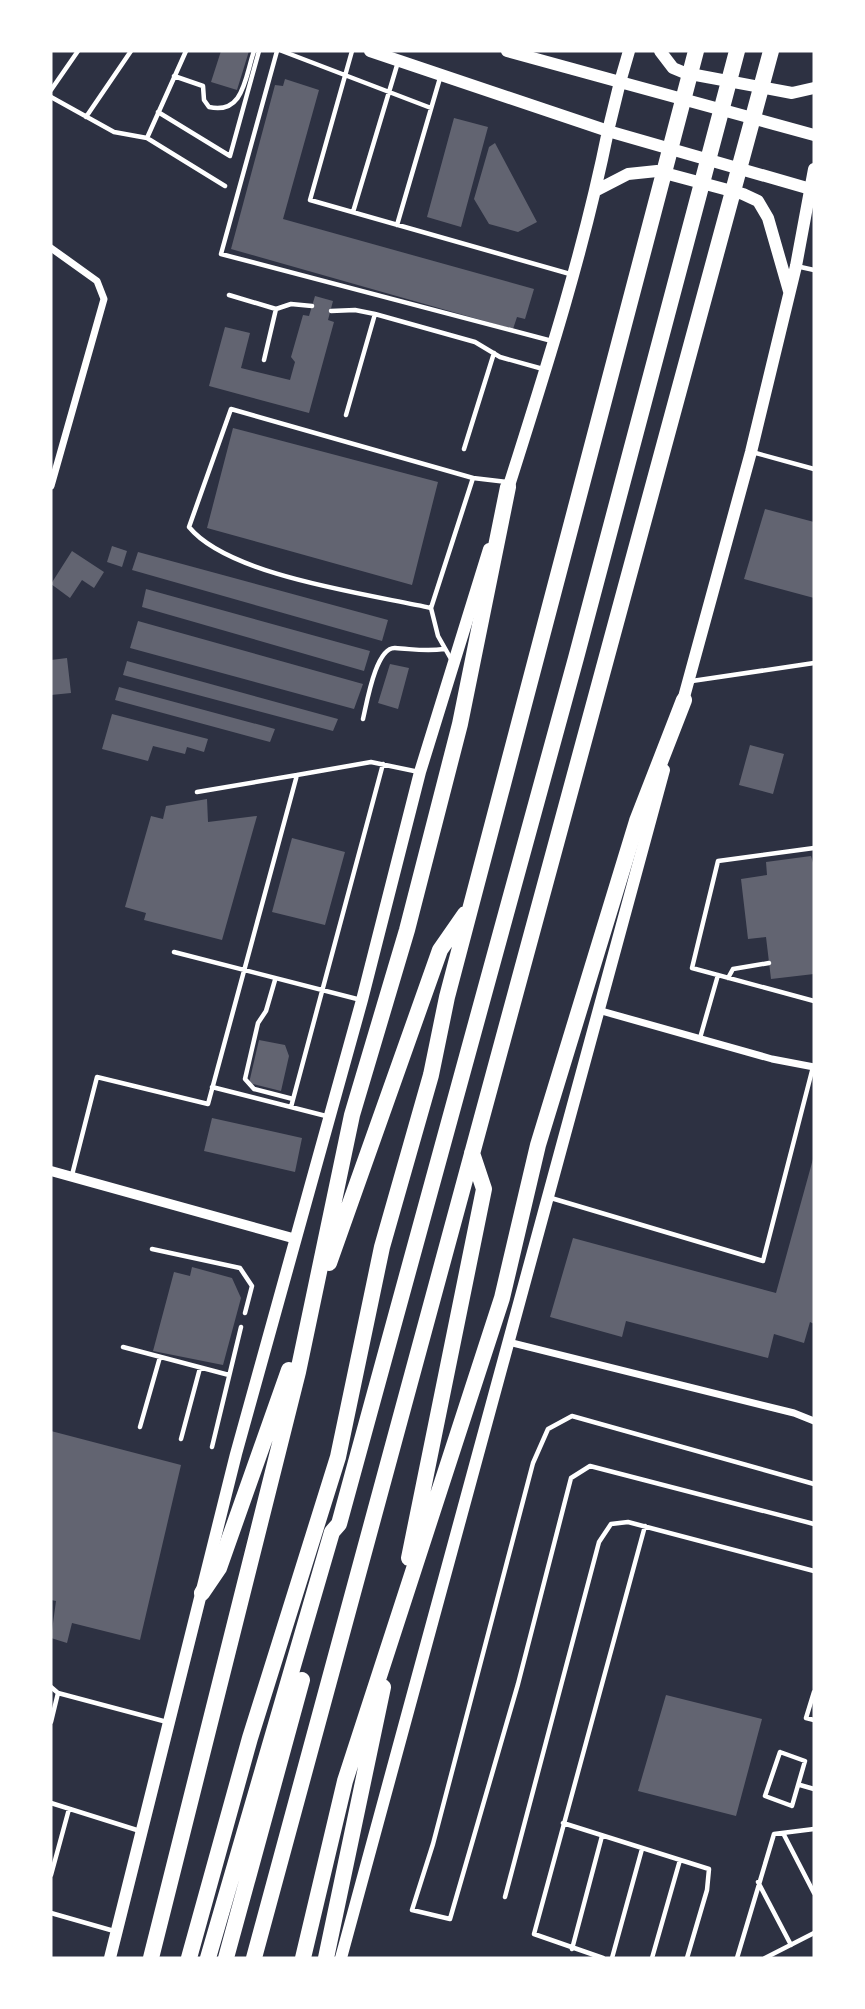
<svg xmlns="http://www.w3.org/2000/svg" width="865" height="2009" viewBox="0 0 865 2009" font-family="'Crimson Pro',serif">
  <style>
    .building { fill: #626471 }
    .lines { fill: none; stroke-linecap: round; stroke-linejoin: round }
    .service { stroke: #fff; stroke-width: 4.5 }
    .minor { stroke: #fff; stroke-width: 7 }
    .tertiary { stroke: #fff; stroke-width: 10 }
    .secondary { stroke: #fff; stroke-width: 12 }
    .primary { stroke: #fff; stroke-width: 12 }
    .motorway { stroke: #fff; stroke-width: 16 }
  </style>
  <rect width="100%" height="100%" fill="#2d3142"/>
  <path class="building" d="M221,51H249L237,90L211,82Z
    M285,79L319,90L283,219L534,289L525,319L517,317L513,329L231,249L275,85L283,86Z
    M454,118L488,127L461,227L427,217Z
    M495,143L537,222L518,232L489,224L474,199L489,147Z
    M315,296L333,301L328,320L334,322L309,413L209,386L225,327L250,333L241,368L290,380L295,362L291,357L303,315L309,316Z
    M233,428L438,482L412,585L207,528Z
    M765,509L814,522V598L744,579Z
    M112,546L127,551L122,567L107,562Z
    M72,551L104,572L94,588L82,580L70,598L51,584Z
    M138,552L388,620L382,641L132,570Z
    M146,589L370,651L364,671L142,607Z
    M138,621L363,684L354,709L130,648Z
    M67,658L71,693L51,695V660Z
    M127,661L338,719L333,731L123,675Z
    M390,664L409,668L398,709L378,703Z
    M119,687L275,729L270,742L115,700Z
    M112,714L208,739L204,752L187,747L185,754L153,746L148,761L102,749Z
    M750,745L784,754L773,794L739,785Z
    M207,799L208,822L257,816L222,940L144,920L146,913L125,907L151,816L163,819L166,806Z
    M292,838L345,852L325,925L272,912Z
    M811,856L814,866V974L771,979L766,937L748,939L741,879L767,875L766,862Z
    M259,1040L285,1045L289,1056L281,1091L249,1083Z
    M212,1118L302,1138L295,1172L204,1151Z
    M813,1159L814,1324L810,1322L804,1343L774,1334L768,1358L626,1321L622,1337L550,1317L573,1238L776,1293Z
    M192,1267L232,1278L241,1298L223,1365L153,1351L174,1272L190,1276Z
    M51,1431L181,1465L140,1640L72,1623L67,1643L51,1638L56,1601L51,1600Z
    M666,1695L762,1719L736,1816L638,1791Z"/>
  <g class="lines">
    <path class="service" d="M277,51L221,254L552,341
      M282,51L431,108
      M352,51L310,200L570,274
      M174,76L203,86L204,100L209,107C244,115 245,77 254,51
      M51,90L78,51
      M51,97L114,132L147,138L225,186
      M158,112L230,156L259,51
      M86,117L131,51
      M147,138L186,51
      M353,212L398,62
      M397,225L440,78
      M796,266L814,270
      M229,295L276,309L291,304L312,306
      M331,311L355,310L375,314L475,342L500,357L543,369
      M264,360L276,309
      M346,415L375,314
      M464,449L494,353
      M752,452L814,469
      M431,608C368,594 229,576 189,527L231,409L473,478
      M451,659L438,636L431,608L473,478L507,482
      M692,681L814,663
      M363,719C367,702 376,647 395,648C413,649 426,652 444,649
      M197,792L297,775
      M814,848L718,861L692,968L814,1001
      M174,952L361,1000
      M728,978L733,969L769,963
      M275,980L266,1011L258,1023L245,1079L254,1089L293,1099
      M700,1038L718,975
      M212,1087L326,1116
      M291,1107L383,764
      M72,1175L97,1077L208,1104L297,775L371,762L419,772
      M551,1198L763,1261L813,1067
      M152,1249L240,1268L252,1286L245,1313
      M123,1347L229,1375
      M140,1427L160,1357
      M181,1439L200,1368
      M212,1447L241,1327
      M814,1484L572,1416L548,1429L533,1463L433,1844L412,1910L450,1919L518,1684L571,1478L590,1466L814,1524
      M51,1687L58,1693L167,1722
      M814,1692L806,1718L814,1720
      M51,1722L58,1693
      M780,1752L805,1761L792,1806L765,1796Z
      M800,1785L814,1789
      M51,1803L140,1831
      M563,1823L709,1869L707,1890L687,1958
      M783,1833L814,1893
      M51,1875L69,1809
      M758,1882L791,1945
      M505,1897L599,1542L611,1524L628,1522L814,1571
      M51,1913L114,1931
      M572,1949L602,1836
      M603,1958L534,1934L645,1526
      M612,1958L642,1849
      M652,1958L680,1860
      M737,1958L774,1834L814,1829
      M765,1958L814,1933"/>
    <path class="minor" d="M51,248L97,281L104,299L51,486
      M598,1010L772,1059L814,1067
      M508,1342L794,1413L814,1421"/>
    <path class="tertiary" d="M51,1171L296,1239"/>
    <path class="secondary" d="M370,51L608,131C583,255 544,375 506,495
      M507,51L620,82L629,51
      M660,51L673,68L685,73L792,93L814,88
      M597,190L628,174L657,171L743,194L758,201L768,218L789,291
      M681,708L751,452L796,266L814,169
      M110,1958L236,1454L362,1000L420,772L489,549
      M341,1958L664,770"/>
    <path class="primary" d="M814,135L620,82L608,131L814,190"/>
    <path class="motorway" d="M329,1263L440,950L465,914
      M409,1558L484,1189L472,1153
      M202,1593L219,1568L289,1370
      M151,1958L298,1372L352,1115L407,930L460,724L508,487
      M189,1958L250,1738L338,1457L382,1247L431,1075L447,997L696,51
      M208,1958L332,1532L339,1524L576,658L737,51
      M226,1958L302,1680
      M254,1958L771,51
      M303,1958L345,1781L502,1298L538,1145L637,821L684,700
      M326,1958L383,1687"/>
  </g>
  <rect width="865" height="2009" fill="none" stroke="#ffffff" stroke-width="105"/>
</svg>
